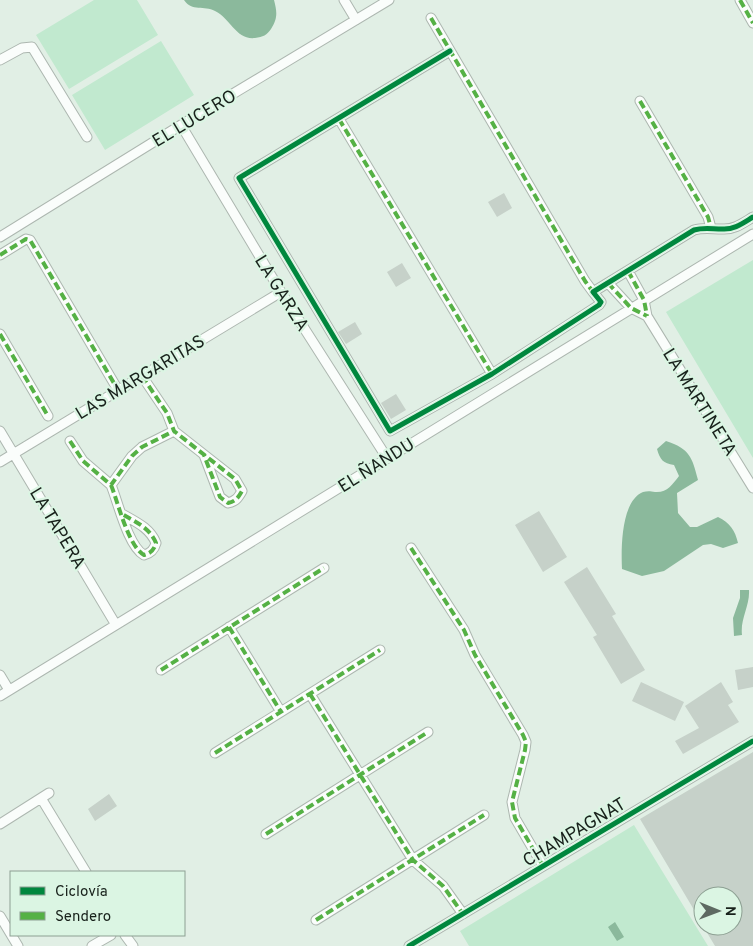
<svg xmlns="http://www.w3.org/2000/svg" width="753" height="946" viewBox="0 0 753 946" font-family="Overpass,sans-serif">
  <style>
    .green { fill: #c1e9cf }
    .water { fill: #8bb99c }
    .building { fill: #c6d1c9 }
    .lines { fill: none; stroke-linecap: round; stroke-linejoin: round }
    .minor-casing { stroke: #adb7b0; stroke-width: 11 }
    .minor { stroke: #fafdfb; stroke-width: 9 }
    .quiet { stroke: #55b145; stroke-width: 4; stroke-dasharray: 8 4; stroke-linecap: butt }
    .cycleway-casing { stroke: #dbf5e3; stroke-width: 8 }
    .cycleway { stroke: #00873e; stroke-width: 5 }
    .labels { text-anchor: middle; stroke-width: 4.5; stroke-linejoin: round; paint-order: stroke }
    .street-label { font-size: 18px; fill: #18211b; stroke: #dbf5e3 }
  </style>
  <rect width="100%" height="100%" fill="#e1efe5"/>
  <path class="green" d="M94,0H137L158,35L69,89L36,35Z
    M161,41L194,95L105,150L72,95Z
    M753,260V458L666,312Z
    M634,825L708,946H469L460,931Z"/>
  <path class="water" d="M184,0H274C277,12 278,18 271,29C267,35 263,37 255,38C236,40 231,19 215,11C204,5 192,12 184,0Z
    M666,441C690,449 692,457 698,480L677,493L678,513L690,527H697L718,517C730,523 735,530 738,543L723,548L711,544L703,545L664,571L642,576L622,569C621,548 621,501 643,492C647,491 650,491 655,492C667,493 672,485 679,476L674,465C663,463 660,460 657,449Z
    M740,590H749C750,606 740,619 742,635L734,636L733,618L740,598Z
    M615,922L624,937L617,941L608,927Z"/>
  <path class="building" d="M504,193L512,208L497,217L488,202Z
    M402,263L411,278L396,287L387,272Z
    M355,322L362,334L346,344L338,332Z
    M396,394L406,410L391,419L381,403Z
    M539,511L567,557L543,572L515,525Z
    M587,567L616,614L612,616L645,670L621,684L593,637L597,635L564,582Z
    M753,667V687L738,690L735,670Z
    M641,682L684,702L675,721L632,701Z
    M721,682L733,702L728,705L739,722L683,754L675,741L699,728L685,706Z
    M753,752V946H715L703,926H733V896H703V925L640,819Z
    M109,794L117,806L95,821L88,809Z"/>
  <g class="lines">
    <defs>
      <path id="minor" d="M344,0L356,20
        M740,0L753,23
        M431,18L585,281L593,292
        M450,51L239,178L390,431L492,374L599,305L601,302L593,292L694,230C704,227 712,229 722,229C734,230 743,223 753,217
        M0,60L22,48L32,47L87,137
        M640,101L708,217L711,228
        M339,119L492,374
        M181,125L281,292L387,458
        M0,237L181,125L389,0
        M0,255L26,239L30,240L118,390
        M628,271L644,300L647,316L753,488
        M608,283L631,308L647,316
        M0,334L48,416
        M142,376L167,413L174,431L235,479L242,491C238,498 236,501 228,503L220,497L204,455
        M0,431L116,625
        M70,441L83,461L111,485L132,456L142,447L174,431
        M0,462L281,292
        M111,485C118,502 128,546 144,555C151,553 154,550 156,543C150,528 136,522 122,514
        M411,548L464,630L475,655L523,735L526,742L525,750L512,802L515,818L543,866
        M229,627L281,712
        M161,670L324,568
        M0,675L9,690
        M310,694L413,860L443,886L463,914
        M0,696L753,234
        M215,753L380,650
        M41,798L86,872
        M0,824L49,793
        M266,834L428,732
        M0,916L18,946
        M316,920L484,815
        M125,935L133,946
        M92,946L111,935
        M409,946L753,741"/>
    </defs>
    <use href="#minor" class="minor-casing"/>
    <use href="#minor" class="minor"/>
    <path class="quiet" d="M740,0L753,23
      M431,18L585,281L593,292
      M640,101L708,217L711,228
      M339,119L492,374
      M0,255L26,239L30,240L118,390
      M628,271L644,300L647,316
      M608,283L631,308L647,316
      M0,334L48,416
      M142,376L167,413L174,431L235,479L242,491C238,498 236,501 228,503L220,497L204,455
      M70,441L83,461L111,485L132,456L142,447L174,431
      M111,485C118,502 128,546 144,555C151,553 154,550 156,543C150,528 136,522 122,514
      M411,548L464,630L475,655L523,735L526,742L525,750L512,802L515,818L543,866
      M229,627L281,712
      M161,670L324,568
      M310,694L413,860L443,886L463,914
      M215,753L380,650
      M266,834L428,732
      M316,920L484,815"/>
    <defs>
      <path id="cycleway" d="M450,51L239,178L390,431L492,374L599,305L601,302L593,292L694,230C704,227 712,229 722,229C734,230 743,223 753,217
        M409,946L753,741"/>
    </defs>
    <use href="#cycleway" class="cycleway-casing"/>
    <use href="#cycleway" class="cycleway"/>
  </g>
  <g class="labels">
    <g class="street-label">
      <text transform="translate(194 118) rotate(-31)" y="6">EL LUCERO</text>
      <text transform="translate(282 293) rotate(58)" y="6">LA GARZA</text>
      <text transform="translate(140 377) rotate(-31)" y="6">LAS MARGARITAS</text>
      <text transform="translate(700 402) rotate(58)" y="6">LA MARTINETA</text>
      <text transform="translate(376 465) rotate(-32)" y="6">EL ÑANDU</text>
      <text transform="translate(58 528) rotate(59)" y="6">LA TAPERA</text>
      <text transform="translate(574 832) rotate(-31)" y="6">CHAMPAGNAT</text>
    </g>
  </g>
  <rect x="10" y="871" width="175" height="65" fill="#dbf5e3" stroke="#8da093"/>
  <rect x="20" y="887" width="25" height="8" fill="#00873e" stroke="#8da093"/>
  <text x="55" y="896" font-size="15" fill="#18211b">Ciclovía</text>
  <rect x="20" y="912" width="25" height="8" fill="#55b145" stroke="#8da093"/>
  <text x="55" y="921" font-size="15" fill="#18211b">Sendero</text>
  <g transform="translate(718 911) rotate(91)"><circle r="24" fill="#dbf5e3" stroke="#8da093"/>
  <path d="M0-4L9 19L0 12L-9 19Z" fill="#5e6962"/>
  <text y="-8" font-size="14" font-weight="bold" text-anchor="middle" fill="#18211b">N</text>
  </g>
</svg>
